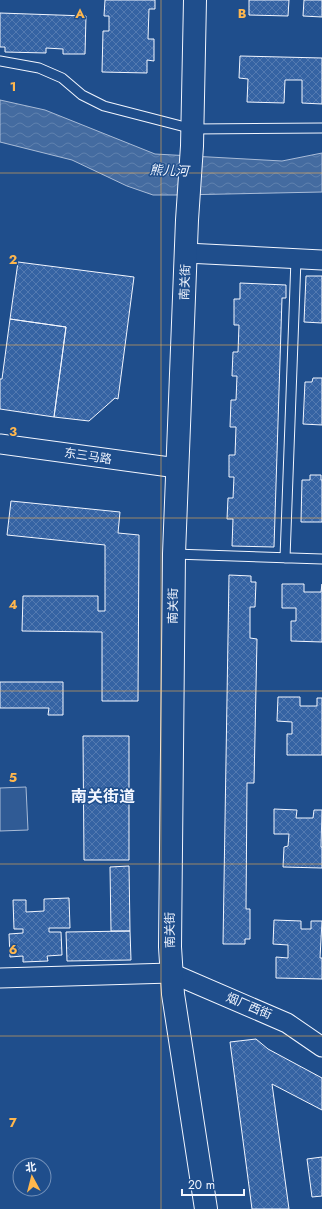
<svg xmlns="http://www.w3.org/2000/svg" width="322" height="1209" viewBox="0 0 322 1209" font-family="Jost,'Noto Sans SC',sans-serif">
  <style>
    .park { fill: #305b95; stroke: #a8bbd7 }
    .water { fill: url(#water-waves); stroke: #a8bbd7 }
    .building { fill: url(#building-cross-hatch); stroke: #f2f6ff }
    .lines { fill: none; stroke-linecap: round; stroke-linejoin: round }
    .lane-casing { stroke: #f2f6ff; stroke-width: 11 }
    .street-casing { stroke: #f2f6ff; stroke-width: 21 }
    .secondary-casing { stroke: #f2f6ff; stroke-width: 24 }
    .lane { stroke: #1f4e8c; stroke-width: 9 }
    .street { stroke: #1f4e8c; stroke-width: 19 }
    .secondary { stroke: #1f4e8c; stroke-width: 22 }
    .grid { fill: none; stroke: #ffb74d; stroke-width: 1; stroke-opacity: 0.55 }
    .labels { text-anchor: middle; stroke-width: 3; stroke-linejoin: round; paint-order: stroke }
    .street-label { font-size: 12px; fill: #f2f6ff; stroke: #1f4e8c }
    .water-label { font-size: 13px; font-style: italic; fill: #f2f6ff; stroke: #1f4e8c }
    .district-label { font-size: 16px; font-weight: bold; fill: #f2f6ff; stroke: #1f4e8c }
    .grid-label { font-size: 13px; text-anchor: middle; font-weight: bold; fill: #ffb74d; stroke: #1f4e8c; stroke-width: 3; stroke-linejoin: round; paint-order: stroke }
  </style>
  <defs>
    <pattern id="water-waves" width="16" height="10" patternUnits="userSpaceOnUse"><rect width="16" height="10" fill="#446ba0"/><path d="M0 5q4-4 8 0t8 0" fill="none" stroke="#5f81ae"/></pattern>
    <pattern id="building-cross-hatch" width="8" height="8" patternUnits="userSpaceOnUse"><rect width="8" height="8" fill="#3563a3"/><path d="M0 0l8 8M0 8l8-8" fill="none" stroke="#537ab1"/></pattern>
  </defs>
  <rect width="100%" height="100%" fill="#1f4e8c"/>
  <path class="park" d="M26,787L28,830L0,831V788Z"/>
  <path class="water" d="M0,100L45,110L155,154L282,161L322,153V192L179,195H153L127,186L72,160L0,142Z"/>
  <path class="building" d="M105,0H155V9H149L148,39H154V61L147,60V73L102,72L103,31H109V16H104Z
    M249,0H289L288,16L249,15Z
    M304,0H322V17L303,16Z
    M0,13L86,16L85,54H63V49L46,48V53L5,52V47H0Z
    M240,56L322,58V104L302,103V80H285L284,103L247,102L248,79L239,78Z
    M18,262L134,277L118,399L115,398L89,421L54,417L66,327L10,319Z
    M306,276H322V323L304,322Z
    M240,283L286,285V298H282L274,547L232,546L233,519H227L228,498H233L234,477H229V455H235L236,427H230L231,400H236L237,376H232L233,352H238L239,325H234V299H240Z
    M10,319L66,327L54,417L0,409V379H2Z
    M313,378H322V425L303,424L305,382H312Z
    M310,475H321V480H322V522H301L302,480H310Z
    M11,501L120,512L118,533L139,535L138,701H102V632L22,631L23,596H98V611H105V545L7,535Z
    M229,575L251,576V582H256L255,607H250V638L257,639L254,783H247L246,909H250V939H245V944H223Z
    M282,584H304V592H321L322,584V642L291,641V621H296V608H282Z
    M0,682H63V715H48L49,708H0Z
    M278,697H300V706H317V698H322V755H287V734H292V722L277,721Z
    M83,736H129V860H84Z
    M274,809L297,810L296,818H313L314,810H322L321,847H322V868L283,867L284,847L288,846L289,834H274Z
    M129,866L130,931H111L110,867Z
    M69,898L70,928H49V932H61L62,955L47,956L48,961L23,962V956L10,957L9,934L23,933V929H14L13,900H26V912L44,911V899Z
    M274,920L301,921V929H311V921H322L320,958H322V979L276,978V957L288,958V945L273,944Z
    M130,931L131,960L67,961L66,932Z
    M256,1039L268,1049L322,1078V1110L272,1084L289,1209H252L230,1042Z
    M322,1157V1196L312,1197L307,1159Z"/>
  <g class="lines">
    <defs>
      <path id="lane" d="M0,61L39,68L62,78L82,95L104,106L193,129L322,128
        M174,554L322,559
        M285,558L296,259"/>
      <path id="street" d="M186,253L322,260
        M0,444L177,468
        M0,978L171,973L287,1023L322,1047"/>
      <path id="secondary" d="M195,0L192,146L187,220L174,554L170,947L173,994L206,1209"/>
    </defs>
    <use href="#lane" class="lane-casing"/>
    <use href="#street" class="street-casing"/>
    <use href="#secondary" class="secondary-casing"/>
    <use href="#lane" class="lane"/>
    <use href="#street" class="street"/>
    <use href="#secondary" class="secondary"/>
  </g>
  <path class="grid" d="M161,0V1209M0,173H322M0,345H322M0,518H322M0,691H322M0,864H322M0,1036H322"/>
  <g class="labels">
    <g class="street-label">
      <text transform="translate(185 282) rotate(-88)" y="4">南关街</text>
      <text transform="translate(88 456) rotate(8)" y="4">东三马路</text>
      <text transform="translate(173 606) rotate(-89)" y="4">南关街</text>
      <text transform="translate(170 930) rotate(-91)" y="4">南关街</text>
      <text transform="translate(249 1006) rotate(23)" y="4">烟厂西街</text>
    </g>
    <g class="water-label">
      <text transform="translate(169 170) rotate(2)" y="5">熊儿河</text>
    </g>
    <g class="district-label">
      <text x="103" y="802">南关街道</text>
    </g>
  </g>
  <g class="grid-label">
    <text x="80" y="18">A</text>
    <text x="242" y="18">B</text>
    <text x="13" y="91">1</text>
    <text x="13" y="264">2</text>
    <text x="13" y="436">3</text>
    <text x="13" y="609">4</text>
    <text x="13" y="782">5</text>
    <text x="13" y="954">6</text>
    <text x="13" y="1127">7</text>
  </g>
  <g transform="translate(32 1177) rotate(353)"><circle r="19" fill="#1f4e8c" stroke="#7391ba"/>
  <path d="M0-3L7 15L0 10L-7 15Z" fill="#ffb74d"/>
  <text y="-6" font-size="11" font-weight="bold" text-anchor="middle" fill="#f2f6ff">北</text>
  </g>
  <path d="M182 1189v6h62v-6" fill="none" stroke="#f2f6ff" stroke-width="2"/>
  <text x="188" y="1189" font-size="12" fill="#f2f6ff" stroke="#1f4e8c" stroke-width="3" paint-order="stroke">20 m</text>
</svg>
